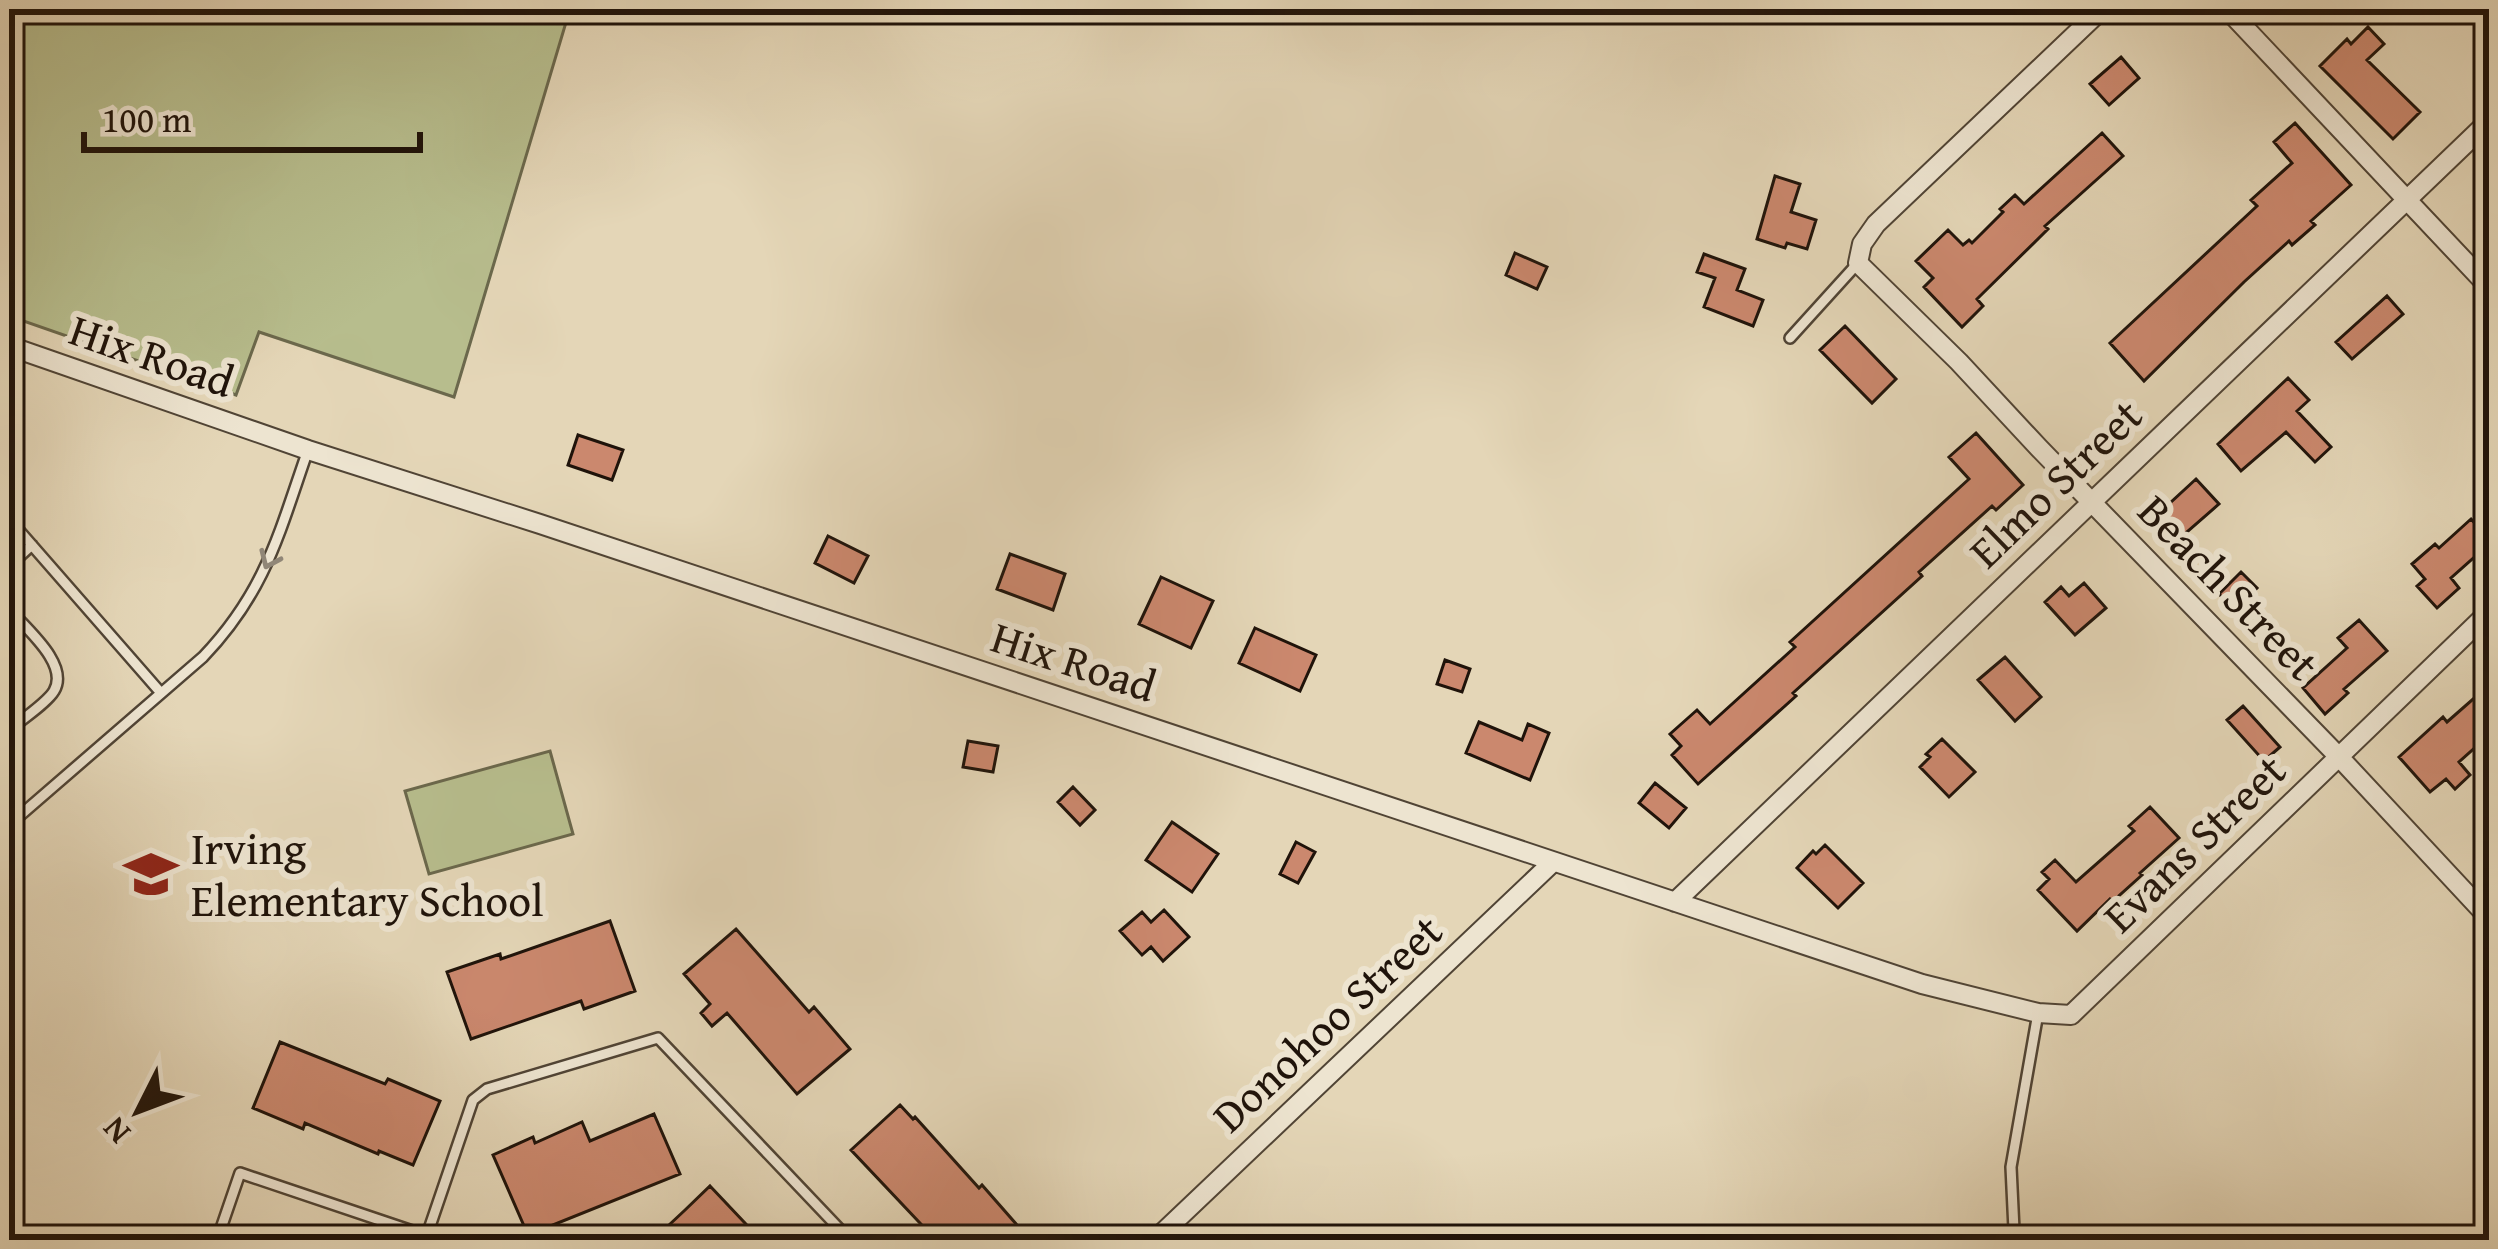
<svg xmlns="http://www.w3.org/2000/svg" width="2498" height="1249" viewBox="0 0 2498 1249" font-family="'Gentium Book Plus',serif">
  <style>
    .green { fill: #b7bd8d; stroke: #6b684c; stroke-width: 3 }
    .building { fill: #cb886e; stroke: #1f130a; stroke-width: 3 }
    .lines { fill: none; stroke-linecap: round; stroke-linejoin: round }
    .service-casing { stroke: #504435; stroke-width: 14 }
    .minor-casing { stroke: #504435; stroke-width: 22 }
    .service { stroke: #ede4d0; stroke-width: 9 }
    .minor { stroke: #ede4d0; stroke-width: 18 }
    .oneway { stroke: #908677 }
    .labels { text-anchor: middle; stroke-width: 12; stroke-linejoin: round; paint-order: stroke }
    .street-label { font-size: 45px; fill: #1f130a; stroke: #ede4d0 }
    .poi-label { font-size: 45px; fill: #1f130a; stroke: #ede4d0; text-anchor: start }
  </style>
  <rect width="100%" height="100%" fill="#e4d6b7"/>
  <filter id="stains"><feTurbulence type="fractalNoise" baseFrequency=".00167" numOctaves="4"/><feColorMatrix values="0 0 0 0 .2 0 0 0 0 .09 0 0 0 0 .02 0 0 0 .5 -.17"/></filter>
  <radialGradient id="worn" r=".72"><stop offset=".6" stop-color="#630" stop-opacity="0"/><stop offset="1" stop-color="#630" stop-opacity=".3"/></radialGradient>
  <path class="green" d="M9,9H570L454,397L259,332L236,395L9,316Z
    M550,751L573,834L429,874L405,791Z"/>
  <path class="building" d="M2368,27L2384,44L2367,60L2420,112L2393,139L2320,66L2347,39L2351,44Z
    M2121,57L2139,78L2109,105L2090,84Z
    M2295,123L2351,185L2311,221L2315,225L2292,245L2289,241L2244,282L2144,381L2110,343L2257,206L2251,200L2292,163L2274,142Z
    M2102,133L2123,156L2045,226L2048,229L1977,299L1983,306L1962,327L1924,287L1933,278L1916,261L1948,230L1963,245L1969,240L1972,243L2003,212L2000,209L2015,195L2024,204Z
    M1775,176L1800,184L1791,212L1816,220L1807,249L1787,243L1785,248L1757,239Z
    M1515,253L1547,267L1537,289L1506,275Z
    M1704,254L1745,269L1737,290L1763,300L1753,326L1704,307L1715,278L1697,272Z
    M2387,296L2403,314L2352,359L2336,342Z
    M1845,326L1896,379L1872,403L1820,350Z
    M2288,378L2309,400L2297,411L2331,447L2315,462L2286,432L2241,471L2218,444Z
    M1976,433L2023,485L1996,510L1992,506L1919,572L1922,576L1793,693L1796,696L1698,784L1672,755L1681,746L1670,734L1697,710L1710,724L1795,647L1790,642L1969,479L1949,457Z
    M578,435L623,450L612,480L568,465Z
    M2196,479L2219,504L2179,539L2157,515Z
    M2471,519L2489,539V544L2451,578L2459,588L2437,608L2417,586L2425,579L2412,564L2435,544L2439,548Z
    M828,536L868,556L854,583L815,563Z
    M1010,554L1065,574L1053,610L997,589Z
    M2241,572L2257,588L2235,610L2219,594Z
    M1161,577L1213,601L1191,648L1139,624Z
    M2084,583L2106,608L2075,635L2045,602L2061,587L2069,596Z
    M2359,620L2387,651L2344,689L2348,693L2325,714L2303,688L2347,648L2338,638Z
    M1255,628L1316,655L1300,691L1239,663Z
    M2005,657L2041,697L2015,721L1978,680Z
    M1445,660L1470,669L1462,692L1437,684Z
    M2489,685V735L2459,762L2470,775L2455,789L2446,779L2430,792L2399,757L2443,717L2447,722Z
    M2243,706L2280,747L2264,761L2227,720Z
    M1479,722L1522,740L1528,724L1549,733L1530,780L1466,753Z
    M1942,739L1975,772L1949,797L1920,767L1930,757L1926,754Z
    M968,741L998,746L993,772L963,767Z
    M1655,783L1686,808L1669,828L1639,803Z
    M1073,787L1095,810L1080,825L1058,802Z
    M2150,807L2179,838L2140,873L2142,875L2113,901L2110,899L2077,931L2038,890L2049,879L2042,872L2055,860L2076,882L2134,831L2129,826Z
    M1172,822L1218,854L1192,892L1146,860Z
    M1296,842L1315,852L1298,883L1280,874Z
    M1825,845L1863,883L1838,908L1797,868L1813,851L1816,854Z
    M1164,910L1189,937L1163,961L1151,947L1142,955L1120,931L1142,912L1151,922Z
    M610,921L635,991L584,1009L581,1001L471,1039L447,972L500,954L501,959Z
    M736,929L809,1012L814,1007L850,1049L797,1094L727,1013L712,1026L701,1013L710,1004L684,974Z
    M280,1042L385,1084L388,1079L440,1101L413,1165L379,1151L378,1154L305,1123L303,1129L253,1108Z
    M900,1105L913,1119L915,1117L979,1188L982,1185L1017,1225L1000,1240H936L851,1150Z
    M654,1114L680,1174L528,1235L493,1155L533,1137L535,1143L582,1122L590,1141Z
    M710,1186L761,1240H653L684,1211Z"/>
  <g class="lines">
    <defs>
      <path id="service" d="M1790,338L1858,263
        M9,519L161,693
        M9,566L32,545
        M9,609C25,628 70,664 54,691C47,703 21,720 9,730
        M9,825L203,657C266,591 279,533 308,450
        M2014,1230L2011,1167L2038,1013
        M427,1235L473,1100L487,1089L658,1038L850,1240
        M217,1240L240,1173L439,1240"/>
      <path id="minor" d="M2102,9L1876,224L1862,244L1858,263L1959,362L2039,448L2340,758L2489,918
        M2227,9L2489,287
        M9,346L308,450L540,524L1922,984L2038,1013L2071,1015L2489,612
        M1675,902L2489,121
        M1155,1240L1553,862"/>
    </defs>
    <use href="#service" class="service-casing"/>
    <use href="#minor" class="minor-casing"/>
    <use href="#service" class="service"/>
    <use href="#minor" class="minor"/>
  </g>
  <defs><path id="oneway-chevron" d="M-2-3.5L2.5 0L-2 3.5" fill="none" stroke-width="1.6" stroke-linecap="round" stroke-linejoin="round" transform="scale(3)"/></defs>
  <use class="oneway" href="#oneway-chevron" transform="translate(269 560) rotate(114)"/>
  <defs>
    <symbol id="school-bare" viewBox="-9 -9 18 18"><path d="M0-5L7-2L0 1L-7-2ZM-4 1L0 2.5L4 1V4Q0 6-4 4Z" fill="#8f2418" stroke="#ede4d0" stroke-width="2.5" paint-order="stroke"/></symbol>
  </defs>
  <g fill-rule="evenodd">
    <use href="#school-bare" x="113" y="836" width="76" height="76"/>
  </g>
  <g class="labels">
    <g class="street-label">
      <text transform="translate(152 355) rotate(19)" y="16">Hix Road</text>
      <text transform="translate(2055 483) rotate(-44)" y="16">Elmo Street</text>
      <text transform="translate(2229 587) rotate(46)" y="16">Beach Street</text>
      <text transform="translate(1074 661) rotate(18)" y="16">Hix Road</text>
      <text transform="translate(2194 843) rotate(-44)" y="16">Evans Street</text>
      <text transform="translate(1327 1023) rotate(-43)" y="16">Donohoo Street</text>
    </g>
    <g class="poi-label">
      <text x="191" y="864">Irving<tspan x="191" dy="52">Elementary School</tspan></text>
    </g>
  </g>
  <rect width="2498" height="1249" fill="none" stroke="#e4d6b7" stroke-width="48"/>
  <rect x="12" y="12" width="2474" height="1225" fill="none" stroke="#1f130a" stroke-width="6"/>
  <rect x="24" y="24" width="2450" height="1201" fill="none" stroke="#1f130a" stroke-width="3"/>
  <g transform="translate(138 1111) rotate(228)" stroke="#ede4d0" stroke-width="9" paint-order="stroke">
  <path d="M0-9L21 45L0 30L-21 45Z" fill="#1f130a"/>
  <text y="-18" font-size="33" font-weight="bold" text-anchor="middle" fill="#1f130a">N</text>
  </g>
  <path d="M84 132v18h336v-18" fill="none" stroke="#1f130a" stroke-width="6"/>
  <text x="102" y="132" font-size="36" fill="#1f130a" stroke="#ede4d0" stroke-width="9" paint-order="stroke">100 m</text>
  <rect width="100%" height="100%" filter="url(#stains)"/>
  <rect width="100%" height="100%" fill="url(#worn)"/>
</svg>
